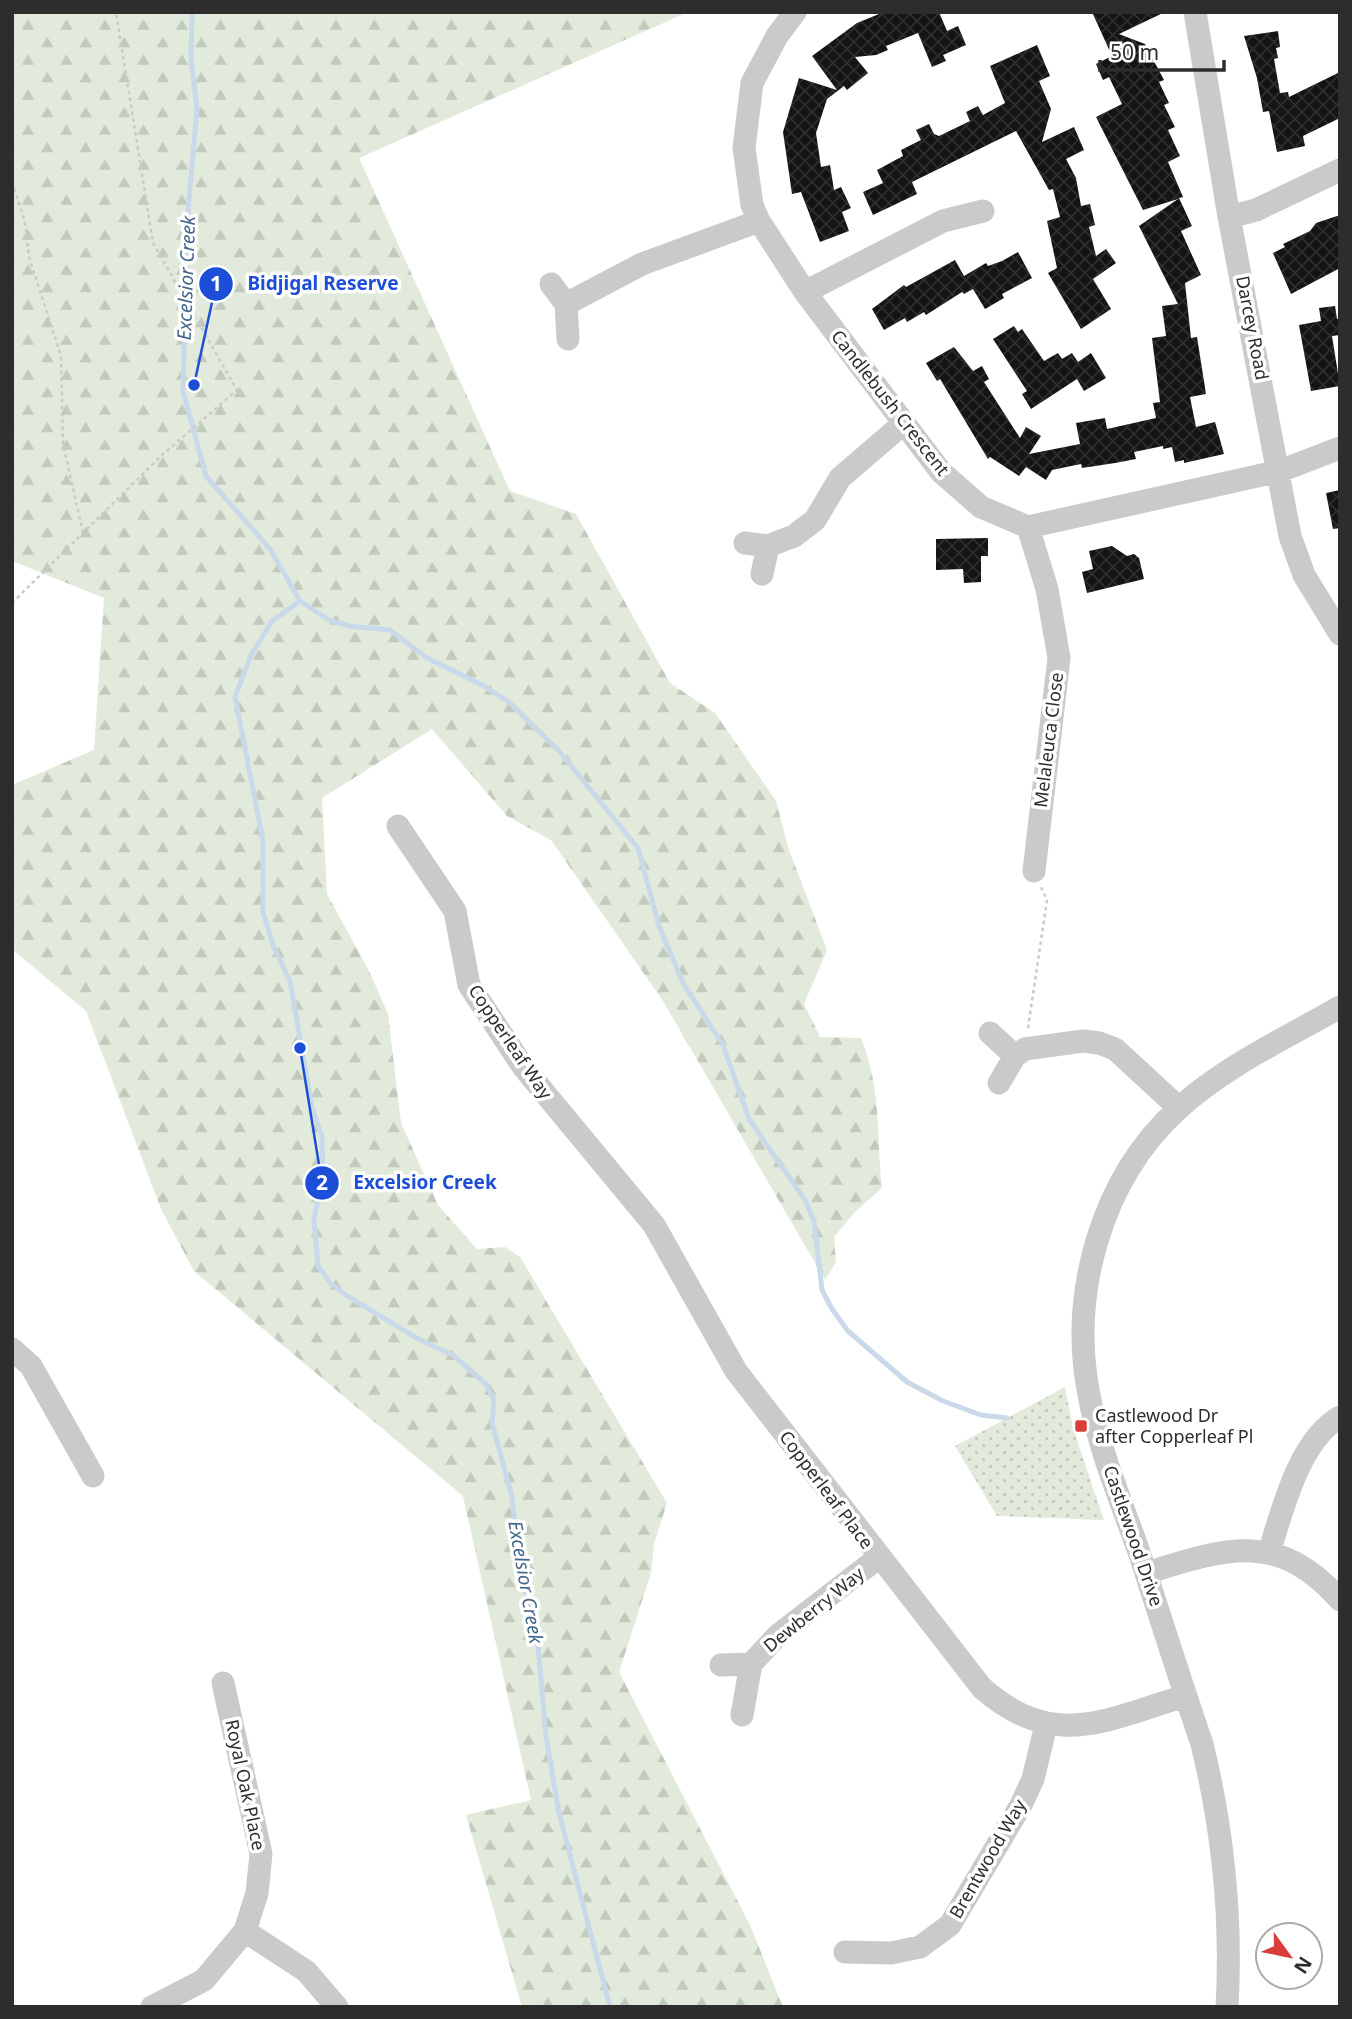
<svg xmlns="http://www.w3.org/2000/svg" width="1352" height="2019" viewBox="0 0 1352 2019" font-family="'Noto Sans',sans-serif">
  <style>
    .forest { fill: url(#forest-firs) }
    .park { fill: url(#park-dots) }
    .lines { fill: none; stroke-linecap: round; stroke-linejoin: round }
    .stream { stroke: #c9d9e9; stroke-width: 5 }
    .building { fill: url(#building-cross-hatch) }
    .path { stroke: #cacaca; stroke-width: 2.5; stroke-dasharray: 3.5 3.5; stroke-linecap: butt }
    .minor { stroke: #cacaca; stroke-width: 23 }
    .poi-dot { fill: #d93e3a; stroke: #fff; stroke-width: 2.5 }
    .labels { text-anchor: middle; stroke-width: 7; stroke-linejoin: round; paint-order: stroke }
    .street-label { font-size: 18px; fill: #2d2d2d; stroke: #fff }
    .poi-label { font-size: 18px; fill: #2d2d2d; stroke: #fff; text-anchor: start }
    .water-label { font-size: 19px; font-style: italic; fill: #41668a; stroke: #fff }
    .leader { fill: none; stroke: #1d4ed8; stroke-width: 2.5 }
    .callout-dot { fill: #1d4ed8; stroke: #fff; stroke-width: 2.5 }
    .mark-label { font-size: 21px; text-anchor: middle; font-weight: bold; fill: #fff }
    .callout-label { font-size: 19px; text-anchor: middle; font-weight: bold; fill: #1d4ed8; stroke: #fff; stroke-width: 7; stroke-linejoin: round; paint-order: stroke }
  </style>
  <defs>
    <pattern id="forest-firs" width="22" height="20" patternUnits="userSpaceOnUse" patternTransform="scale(1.75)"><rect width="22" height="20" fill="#e2eadc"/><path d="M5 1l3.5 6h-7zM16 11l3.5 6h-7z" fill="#c2c9bd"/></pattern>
    <pattern id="park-dots" width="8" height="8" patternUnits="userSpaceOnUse" patternTransform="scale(1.75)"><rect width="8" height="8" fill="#e2eadc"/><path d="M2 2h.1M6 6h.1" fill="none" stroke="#c2c9bd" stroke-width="1.8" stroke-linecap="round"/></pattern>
    <pattern id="building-cross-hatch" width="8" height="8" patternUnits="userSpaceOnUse" patternTransform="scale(1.75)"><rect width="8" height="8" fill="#141414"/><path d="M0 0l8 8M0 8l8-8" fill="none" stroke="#2e2e2e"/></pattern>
  </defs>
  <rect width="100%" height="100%" fill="#fff"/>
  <path class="forest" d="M12,12H688L359,158L510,491L576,514L670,683L715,713L776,801L788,847L827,950L804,1004L820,1037L861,1038C882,1090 876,1134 882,1188L855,1212L834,1237L836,1262L825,1280L663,1001L551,840L507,816L432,729L322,798L327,894L370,973L388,1014L401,1123L438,1205L477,1249L505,1247L520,1257L667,1503L654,1544L651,1573L619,1672L750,1925L783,2007H522L466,1815L531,1800L463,1496L194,1271L161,1209L86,1011L12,949V785L94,750L104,598L12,561Z"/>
  <path class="park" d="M1065,1387L1073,1428L1104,1520L997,1516L955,1446Z"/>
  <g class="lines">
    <path class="stream" d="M192,12L191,59L197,109L188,210L183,391L206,476L270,549L300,601L272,621L251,655L235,697L263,841V912L274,948L290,981L312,1107L322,1137L323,1176L314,1219L318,1266L331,1284L349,1297L415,1337L454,1356L486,1384L494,1400L492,1423L512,1497L519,1564L538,1646L546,1736L559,1813L610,2007
      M300,601L329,620L349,626L390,630L427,658L484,686L510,703L559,751L638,848L659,926L683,983L723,1045L749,1119L805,1200L814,1221L822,1290L832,1309L848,1331L907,1382L943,1401L981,1415L1007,1418"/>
  </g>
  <path class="building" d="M884,12H939L947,31L958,26L966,45L943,55L946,61L932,67L918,33L886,46L888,50L876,55L855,57L868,73L847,90L844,86L827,99L816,133L821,167L830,165L834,190L841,187L851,208L842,212L849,231L820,242L801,192L792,194L783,132L799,78L837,90L812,56L857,23Z
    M1092,12H1165L1119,34L1145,44L1164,80L1159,82L1169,103L1164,105L1175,127L1168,130L1180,156L1168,162L1183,197L1179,198L1192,226L1181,231L1201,275L1185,283L1191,338L1197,337L1206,394L1190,397L1196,427L1215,422L1224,454L1184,463V460L1175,462L1172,447L1163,449V446L1134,452L1136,459L1115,463L1082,468L1081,464L1052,470L1046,480L1026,467L1019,476L990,457L988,459L940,379L937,381L926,363L954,347L973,371L982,366L989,379L984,382L1020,438L1026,427L1041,436L1029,454L1080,444L1076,423L1105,418L1107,429L1156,418L1153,403L1160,402L1152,338L1166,336L1162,306L1178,304L1139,226L1178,199L1143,210L1096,117L1122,104L1109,77L1103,80L1096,64L1112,56Z
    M1278,31L1280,47L1276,48L1278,58L1274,59L1280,93L1288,92L1289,97L1340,72V118L1303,136L1305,146L1277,152L1269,111L1263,112L1257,78L1244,36Z
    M1037,45L1050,76L1039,81L1051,109L1042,142L1074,127L1084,150L1066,159L1076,178L1081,206L1090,204L1095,225L1089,227L1096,256L1106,249L1116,263L1093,279L1111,309L1081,329L1048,273L1057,268L1047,221L1060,217L1053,189L1049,190L1016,131L912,182L917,194L873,215L863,192L883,183L877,170L903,156L901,150L921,140L916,130L929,124L934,134L939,136L970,121L966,112L978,106L983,115L1005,103L990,66Z
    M1340,215V268L1291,294L1273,253L1285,247L1283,244L1310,231L1316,223Z
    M1018,252L1032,278L1002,294L1004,298L985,309L973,289L964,294L962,292L926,315L924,312L907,322L905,318L884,330L872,309L904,285L906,287L955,260L964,276L986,263L988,266L1002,261Z
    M1335,306L1337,319L1340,318V335L1332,336L1340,386L1311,391L1299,325L1321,321L1319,308Z
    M1014,326L1018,332L1022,329L1044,361L1058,353L1062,359L1072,353L1078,362L1091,353L1106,378L1084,391L1077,379L1031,409L1022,394L1027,391L993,339Z
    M1340,490V528L1333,529L1326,493Z
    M988,538V556H981V582L964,583L963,569L936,570V539Z
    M1112,546L1127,556L1134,554L1139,558L1144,579L1087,593L1082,572L1093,569L1089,551Z"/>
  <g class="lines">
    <path class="path" d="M12,182L25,222L29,257L61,356L63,444L83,532
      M12,603L161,456L237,390L153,243L116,12
      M1028,1028L1047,900L1041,887"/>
    <path class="minor" d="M795,12L777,36L752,83L744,148L752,205L759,221L805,292L941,472L981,507L1028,527L1280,471L1340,448
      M1195,12L1229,217L1290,536L1304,575L1340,634
      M1229,217L1256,210L1340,170
      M551,284L566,304L568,339
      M805,292L943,221L983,211
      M566,304L642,264L759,221
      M1028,527L1047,589L1059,658L1034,871
      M745,543L768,546L794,536L815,520L840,478L904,423
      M762,574L768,546
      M398,826L455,911L469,985L524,1068L654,1225L736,1371L982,1688C1054,1751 1105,1720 1185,1696
      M990,1033L1015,1056L1025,1049L1083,1041L1099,1043L1115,1049L1179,1108
      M999,1083L1015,1056
      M12,1349L31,1366L93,1476
      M1269,1553C1282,1511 1299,1440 1340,1417
      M1146,1573C1224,1549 1278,1529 1340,1600
      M721,1665L751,1664
      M742,1715L751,1664L778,1635L878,1558
      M245,1931L306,1971L337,2007
      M845,1952L891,1953L920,1947L950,1925L1021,1805L1033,1779L1046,1725
      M152,2007L204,1980L245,1931L257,1893L261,1854L223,1683
      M1227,2007C1232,1918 1223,1830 1202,1744C1180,1680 1160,1616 1139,1552C1121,1501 1099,1449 1089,1395C1069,1294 1101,1179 1178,1109C1225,1066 1286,1038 1340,1007"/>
  </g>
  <rect class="poi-dot" x="1074" y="1419" width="14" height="14" rx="3.5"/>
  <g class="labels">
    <g class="street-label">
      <text transform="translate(1252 328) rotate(79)" y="6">Darcey Road</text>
      <text transform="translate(890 403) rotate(52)" y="6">Candlebush Crescent</text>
      <text transform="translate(1049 740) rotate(-83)" y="6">Melaleuca Close</text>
      <text transform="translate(510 1042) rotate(56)" y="6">Copperleaf Way</text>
      <text transform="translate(826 1490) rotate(53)" y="6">Copperleaf Place</text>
      <text transform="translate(1133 1536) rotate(71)" y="6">Castlewood Drive</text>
      <text transform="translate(814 1610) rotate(-39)" y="6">Dewberry Way</text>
      <text transform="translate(245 1785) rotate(78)" y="6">Royal Oak Place</text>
      <text transform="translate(988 1859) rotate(-60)" y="6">Brentwood Way</text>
    </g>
    <g class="poi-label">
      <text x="1095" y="1422">Castlewood Dr<tspan x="1095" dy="21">after Copperleaf Pl</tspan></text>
    </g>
    <g class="water-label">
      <text transform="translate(186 278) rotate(-88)" y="7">Excelsior Creek</text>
      <text transform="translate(526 1582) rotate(80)" y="7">Excelsior Creek</text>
    </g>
  </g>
  <path class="leader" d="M194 385L216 284M300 1048L322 1183"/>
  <g class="callout-dot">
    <circle cx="194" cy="385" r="7"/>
    <circle cx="300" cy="1048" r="7"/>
    <circle cx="216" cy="284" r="18"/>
    <circle cx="322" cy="1183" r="18"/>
  </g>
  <g class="mark-label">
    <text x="216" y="291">1</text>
    <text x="322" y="1190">2</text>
  </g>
  <g class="callout-label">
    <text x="323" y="290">Bidjigal Reserve</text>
    <text x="425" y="1189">Excelsior Creek</text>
  </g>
  <rect width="1352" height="2019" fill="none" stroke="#2d2d2d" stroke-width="28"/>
  <g transform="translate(1289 1956) rotate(123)"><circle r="33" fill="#ffffff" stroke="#ababab" stroke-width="2"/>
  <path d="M0-5L12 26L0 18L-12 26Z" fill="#d93e3a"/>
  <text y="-10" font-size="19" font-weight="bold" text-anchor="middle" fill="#2d2d2d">N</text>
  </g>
  <path d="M1100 60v10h124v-10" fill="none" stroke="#2d2d2d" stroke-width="3.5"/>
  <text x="1110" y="60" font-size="21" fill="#2d2d2d" stroke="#ffffff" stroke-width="5" paint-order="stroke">50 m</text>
</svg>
